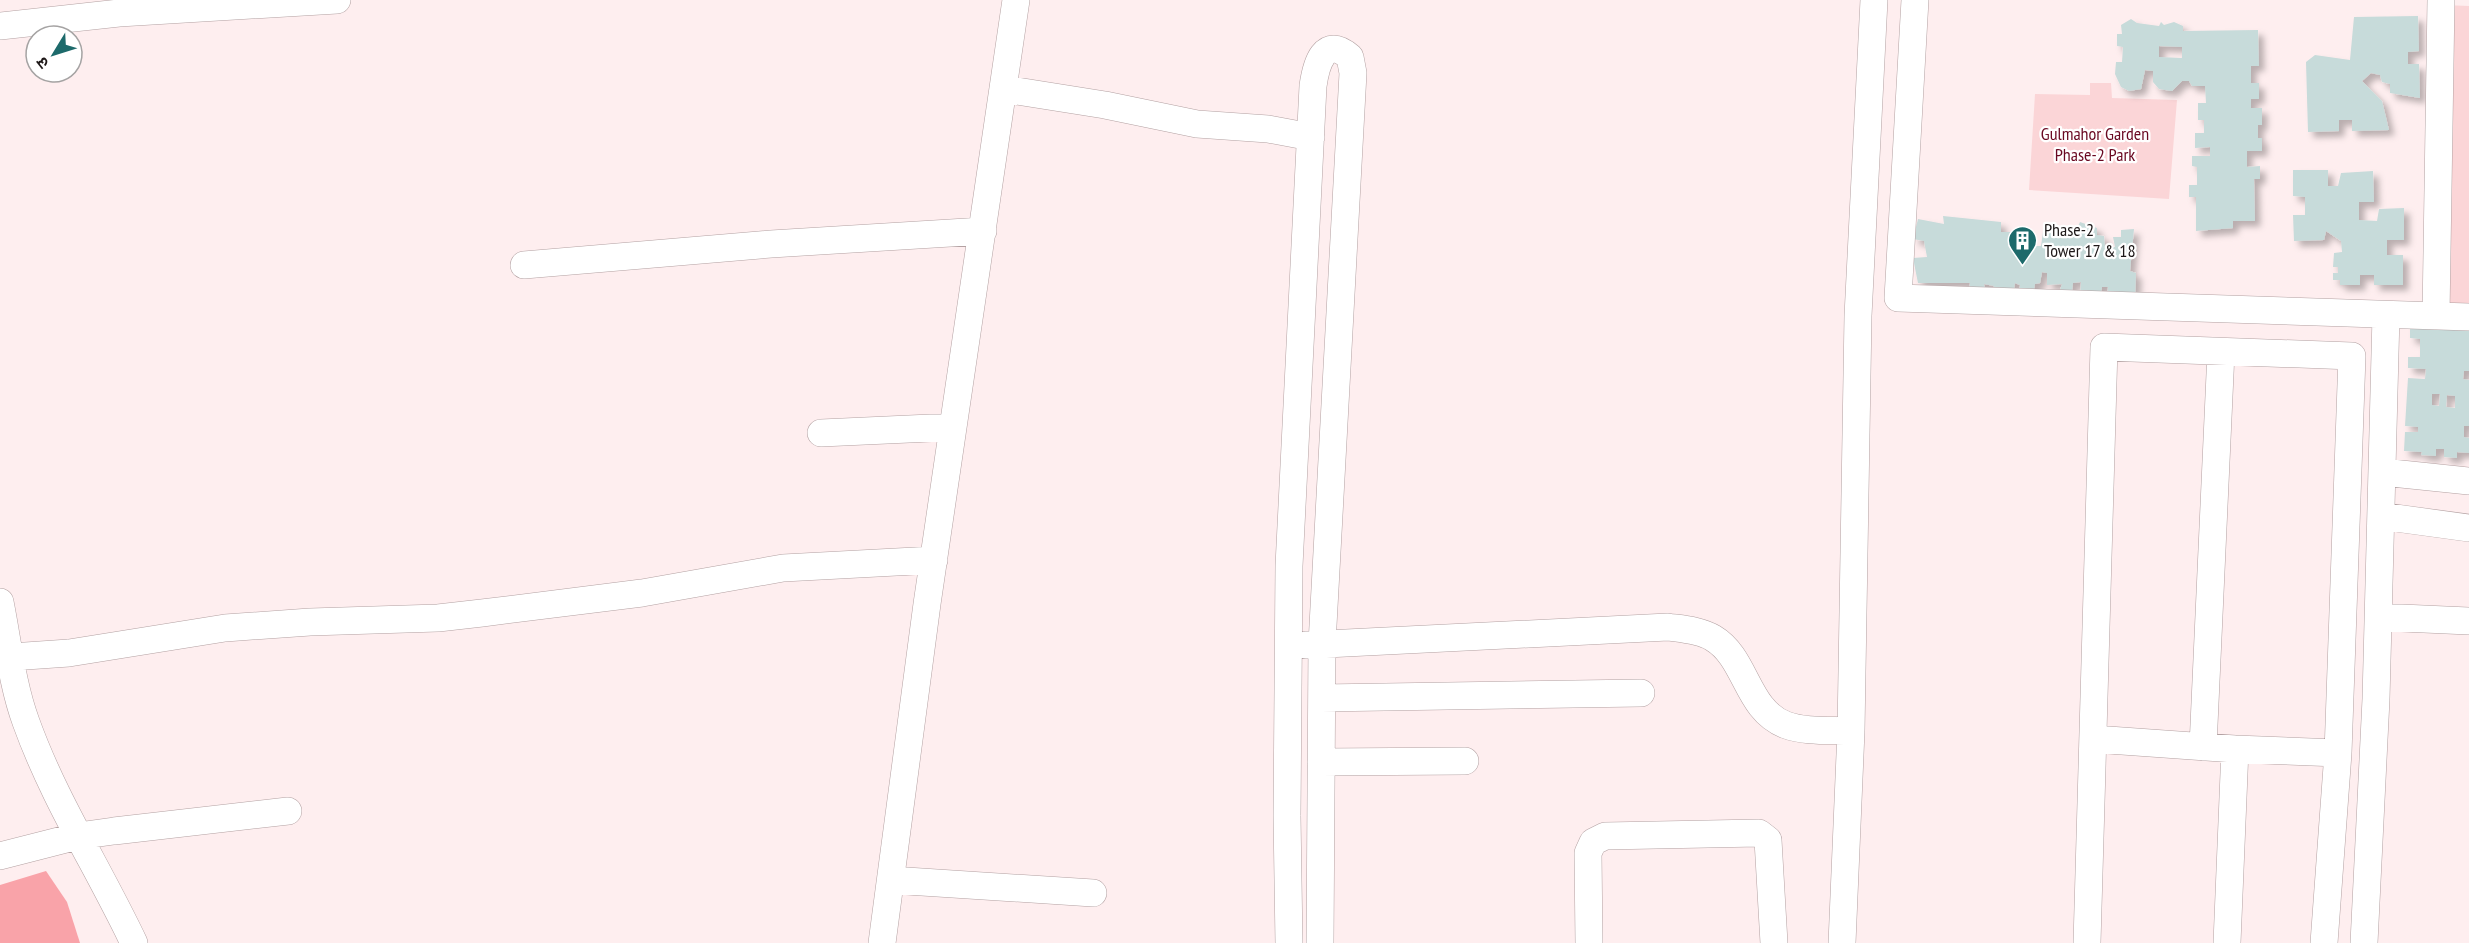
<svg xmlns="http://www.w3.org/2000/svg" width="2469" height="943" viewBox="0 0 2469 943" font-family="'PT Sans Narrow','Noto Sans Devanagari',sans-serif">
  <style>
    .green { fill: #fbd5d7 }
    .water { fill: #f9a3a9 }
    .building { fill: #c7dbda; fill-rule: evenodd; filter: url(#shadow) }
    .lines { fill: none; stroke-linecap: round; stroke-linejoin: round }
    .minor-casing { stroke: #b3a1a2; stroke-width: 28 }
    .minor { stroke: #fff; stroke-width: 27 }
    .labels { text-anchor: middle; stroke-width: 4.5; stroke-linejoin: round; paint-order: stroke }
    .park-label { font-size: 18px; fill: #690821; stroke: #fff }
    .poi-label { font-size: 18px; fill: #1e1818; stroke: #fff; text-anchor: start }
  </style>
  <defs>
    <filter id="shadow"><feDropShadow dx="5.5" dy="5.5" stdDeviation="3" flood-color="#0004"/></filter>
  </defs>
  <rect width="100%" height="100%" fill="#feeeef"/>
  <path class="green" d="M2444,5L2469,6V316L2440,312Z
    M2090,83H2111L2112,98L2177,100L2169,199L2029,190L2035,94L2090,95Z"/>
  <path class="water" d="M46,871L67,902L80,943H0V885Z"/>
  <path class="building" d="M2418,16L2419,51L2408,52V64H2419L2420,98L2390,93V84L2382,82L2380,75L2371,73L2362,81L2382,101L2389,130L2352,131V120H2339V131L2308,132L2306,62L2315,55L2350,60L2354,17Z
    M2131,19L2137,23L2159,26L2161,22L2164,25L2174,22L2183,26V31L2258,30L2259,66H2251V83H2259V99H2251V108H2262V125H2258V138H2262V151H2247V167L2260,166V179H2254L2255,221H2233V228L2196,231V197H2189V185H2197V167L2192,166V156H2210V147L2195,148V133H2204V120H2198V103H2206L2205,86H2192L2189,81H2182L2172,91L2159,89L2153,82V71L2145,70L2141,89L2129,91L2121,87L2115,74L2116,62H2122L2123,47L2117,46V34H2122L2121,25ZM2159,46L2182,47V58L2159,57Z
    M2293,170H2328V186H2338L2341,173L2373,171L2374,202H2359V220L2377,221L2379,209L2404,208V240H2387V255H2403V285H2374V275H2360V285H2340V280H2333V273H2338V267H2333L2334,253L2342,252L2341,241L2326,231L2324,240L2294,241L2293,215H2305V197L2293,196Z
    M1943,216L2001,222V232H2017V246H2041L2044,225L2076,231L2080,222L2097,228V235L2104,236L2105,247H2115L2113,237H2121V230L2134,229L2130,271L2136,273L2135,300L2107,299L2108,287H2102L2101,293L2080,295L2081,282L2073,283L2072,291L2060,290L2062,284L2047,285V273L2042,272L2040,283L2035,284L2033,295L2019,294L2020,285L2015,283L2014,289L2009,288V300L1992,298L1994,286L1984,284L1986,294L1969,293L1970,283H1918L1913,258L1927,257L1924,241L1913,239L1918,219L1944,224Z
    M2410,321L2469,324V371H2464L2463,379L2469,380V426H2464V437L2469,438V453L2457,452V458L2444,457V449H2436V456L2421,455L2422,452L2404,451L2405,432H2418V427L2405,426L2408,378L2425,379L2426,369L2408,368V357H2420V339L2410,338ZM2432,394H2440L2439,406L2432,405ZM2447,395L2455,396V408L2446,407Z"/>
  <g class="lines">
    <defs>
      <path id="minor" d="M1915,0L1898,298L2469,317
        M0,26L119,13L337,0
        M1004,89L1105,105L1197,124L1268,129L1311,137
        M524,265L771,244L983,231
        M2436,315L2441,0
        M821,433L953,427
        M2382,472L2469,481
        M2381,516L2469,528
        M0,602C8,642 12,684 26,722C54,800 99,869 134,943
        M2379,617L2469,621
        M1306,645L1668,627C1682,629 1700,630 1713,638C1747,658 1746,710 1786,725C1805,732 1830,730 1851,731
        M11,657L69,653L225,628L310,622L438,618L482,613L642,593L783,568L934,560
        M1322,698L1641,693
        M2094,739L2235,749L2338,753
        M2203,747L2221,352
        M1321,762L1465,761
        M0,856L78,836L114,831L288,811
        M891,880L1093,893
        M882,943L927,604L1016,0
        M1289,943L1287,816L1289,566L1313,86C1316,65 1324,34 1350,57L1353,73L1322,644L1320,943
        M1589,943L1588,853L1593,842L1605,836L1759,833L1768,840L1774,943
        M1842,943L1851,731L1858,316L1874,0
        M2087,943L2104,347L2352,356L2338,753L2324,943
        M2227,943L2235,749
        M2364,943L2376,699L2386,315"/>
    </defs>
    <use href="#minor" class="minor-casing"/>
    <use href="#minor" class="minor"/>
  </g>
  <defs>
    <symbol id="building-pin" viewBox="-11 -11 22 30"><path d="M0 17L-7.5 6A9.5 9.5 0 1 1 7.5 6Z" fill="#1d6a6b" stroke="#fff"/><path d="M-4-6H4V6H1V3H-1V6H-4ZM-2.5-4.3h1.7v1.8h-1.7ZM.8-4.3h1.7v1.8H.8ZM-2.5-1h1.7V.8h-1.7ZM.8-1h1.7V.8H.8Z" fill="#fff"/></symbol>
  </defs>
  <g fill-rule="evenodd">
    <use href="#building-pin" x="2006" y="224" width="33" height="45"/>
  </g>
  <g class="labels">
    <g class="park-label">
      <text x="2095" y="140">Gulmahor Garden<tspan x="2095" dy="21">Phase-2 Park</tspan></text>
    </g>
    <g class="poi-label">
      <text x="2044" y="236">Phase-2<tspan x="2044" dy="21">Tower 17 &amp; 18</tspan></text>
    </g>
  </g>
  <g transform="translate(54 54) rotate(232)"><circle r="28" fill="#ffffff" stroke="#a5a3a3" stroke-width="1.5"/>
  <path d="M0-4.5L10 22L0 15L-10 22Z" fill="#1d6a6b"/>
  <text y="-9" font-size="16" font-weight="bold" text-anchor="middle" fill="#1e1818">उ</text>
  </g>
</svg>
